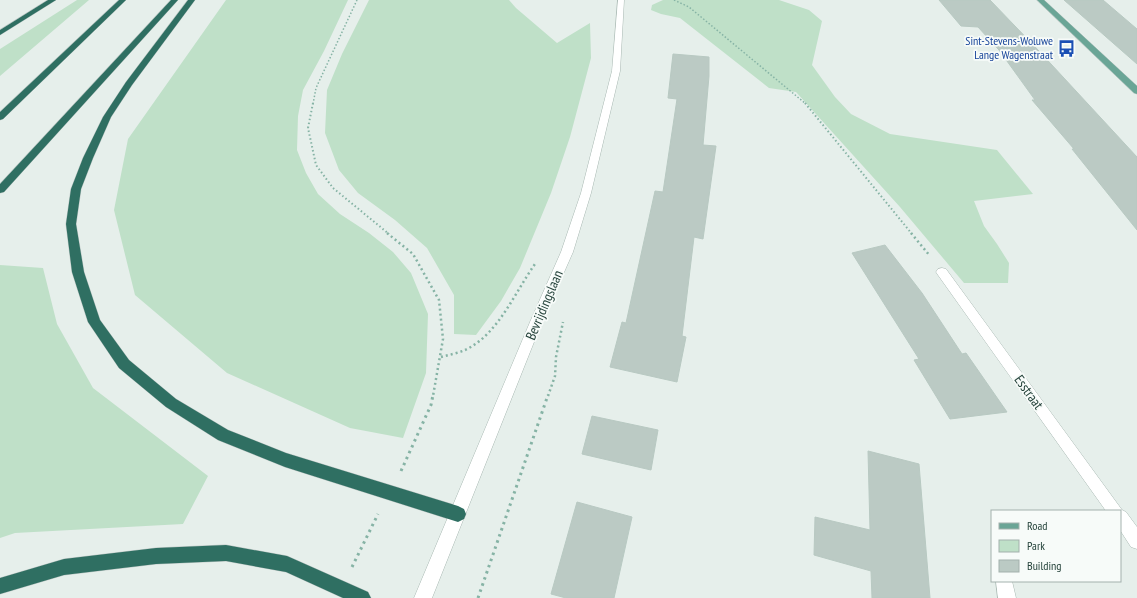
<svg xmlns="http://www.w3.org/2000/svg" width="1137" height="598" viewBox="0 0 1137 598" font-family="'PT Sans Narrow',sans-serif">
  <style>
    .green { fill: #bfe0c8 }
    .building { fill: #bbcac4; stroke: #b8c9c2 }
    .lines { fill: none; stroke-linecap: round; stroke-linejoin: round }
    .minor-casing { stroke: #a8b8b2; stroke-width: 1 }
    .major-casing { stroke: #c2cac8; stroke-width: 1 }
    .highway-casing { stroke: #c2cac8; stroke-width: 1 }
    .path-far3 { stroke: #86b3a5; stroke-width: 1.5; stroke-dasharray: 1.5 2; stroke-linecap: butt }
    .path-far2 { stroke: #86b3a5; stroke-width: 2; stroke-dasharray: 1.5 2.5; stroke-linecap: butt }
    .path-far1 { stroke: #86b3a5; stroke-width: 2.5; stroke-dasharray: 2 3; stroke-linecap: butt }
    .path { stroke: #86b3a5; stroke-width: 3; stroke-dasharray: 2.5 4; stroke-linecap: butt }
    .minor { fill: #fff; fill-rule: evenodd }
    .major { fill: #6aa596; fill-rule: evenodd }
    .highway { fill: #2f6f62; fill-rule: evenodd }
    .labels { text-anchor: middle; stroke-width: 3.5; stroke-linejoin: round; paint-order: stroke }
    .far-transit-label { font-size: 12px; fill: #164399; stroke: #f7fbf9; text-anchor: end }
    .street-label { font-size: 14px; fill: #24423a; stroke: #f7fbf9 }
  </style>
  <rect width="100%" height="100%" fill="#e6efeb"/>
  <path class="green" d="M77,0H89L0,76V49Z
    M226,0H348L324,51L303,90L298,116L297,150L306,173L318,194L340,214L369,233L393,252L411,273L428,314L426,373L403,438L350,428L227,373L135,295L114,210L128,139Z
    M369,0H509L516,8L557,43L590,23L591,58L570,137L551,193L520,268L501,301L476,335L454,334V295L427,248L395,220L358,193L339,170L325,133L327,90L342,54Z
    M663,0H779L809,10L822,21L812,65L835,97L851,114L890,134L997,150L1033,194L974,201L984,226L997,244L1009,263L1008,283H964L900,207L796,92L769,88L680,18L661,14L651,10L652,5Z
    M0,265L43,268L57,324L93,388L208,476L183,524L15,533L0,538Z"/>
  <path class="building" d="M939,0H990L1039,51L1137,157V230L1072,149H1074L1032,100H1035L999,50L978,27L961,26Z
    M1064,0H1103L1137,29V64Z
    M673,54L709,57V76L703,145L716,146L703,239L694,237L682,336L686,337L677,382L610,367L622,322L626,323L655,191L663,192L677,99L668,98Z
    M885,245L922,293L962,354L966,353L1007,412L950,419L914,360L919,359L852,253Z
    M592,416L658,430L651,470L582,454Z
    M868,451L919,464L930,598H872L871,571L814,555L815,517L870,530Z
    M577,502L632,517L614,598H566L551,594Z"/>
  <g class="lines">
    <defs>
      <path id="minor" d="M618,0H624L620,71L591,193L573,252L542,322L432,598H414L530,322L561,252L581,193L612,71Z
        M942,268L946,269L1122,510L1126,512L1137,527V549L1131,547L1120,530V511H1106L938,275L936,272L938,269Z
        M996,581H1012L1016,598H998Z"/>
      <path id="major" d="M1037,0H1044L1137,86V94L1134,93Z"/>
      <path id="highway" d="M48,0H56L0,35V30Z
        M119,0H126L3,119L0,120V112Z
        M171,0H178L4,192L0,193V184Z
        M188,0H195L132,85L111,117L93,158L81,189L76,224L84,272L100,320L129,360L176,399L228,430L286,453L458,506L464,509L466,514L464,519L458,522L285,467L218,440L166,407L119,368L88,322L72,272L66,224L71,189L83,158L103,117L126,82Z
        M226,545L287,556L368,592L371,598H343L286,572L226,561L156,564L64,575L0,594V578L64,559L156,548Z"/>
    </defs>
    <use href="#minor" class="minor-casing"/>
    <use href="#major" class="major-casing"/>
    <use href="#highway" class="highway-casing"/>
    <path class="path-far3" d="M674,0L689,7L806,104
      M313,104L316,88L357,0"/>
    <path class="path-far2" d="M313,103L308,128L316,165L333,188L389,234
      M805,103L912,234"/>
    <path class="path-far1" d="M387,233L413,254L439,300L443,339L433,396
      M911,233L930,256
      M441,357C449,355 458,353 465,350C498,335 515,292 535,264
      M548,396L555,376L556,357L563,322"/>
    <path class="path" d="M401,471L431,405L433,395
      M352,567L378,514
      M478,598L548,395"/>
    <use href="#minor" class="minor"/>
    <use href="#major" class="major"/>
    <use href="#highway" class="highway"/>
  </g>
  <defs>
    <symbol id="bus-bare" viewBox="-9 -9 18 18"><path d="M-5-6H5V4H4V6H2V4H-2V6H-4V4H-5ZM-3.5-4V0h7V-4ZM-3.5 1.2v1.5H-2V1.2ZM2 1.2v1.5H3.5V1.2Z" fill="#1a4fb4" stroke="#f7fbf9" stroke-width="2.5" paint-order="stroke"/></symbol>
  </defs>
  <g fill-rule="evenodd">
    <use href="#bus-bare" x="1054" y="36" width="25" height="25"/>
  </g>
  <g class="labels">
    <g class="far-transit-label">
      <text x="1053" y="45">Sint-Stevens-Woluwe<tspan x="1053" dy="14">Lange Wagenstraat</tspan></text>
    </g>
    <g class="street-label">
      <text transform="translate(544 305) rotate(-67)" y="5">Bevrijdingslaan</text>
      <text transform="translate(1029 392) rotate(54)" y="5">Esstraat</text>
    </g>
  </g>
  <rect x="991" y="510" width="130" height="72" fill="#f7fbf9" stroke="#a3b1ad"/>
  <rect x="999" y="523" width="20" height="6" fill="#6aa596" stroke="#a3b1ad"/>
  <text x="1027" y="530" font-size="12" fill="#24423a">Road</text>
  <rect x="999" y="540" width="20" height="12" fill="#bfe0c8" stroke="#a3b1ad"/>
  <text x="1027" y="550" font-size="12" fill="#24423a">Park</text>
  <rect x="999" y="560" width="20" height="12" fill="#bbcac4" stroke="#a3b1ad"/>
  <text x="1027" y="570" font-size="12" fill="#24423a">Building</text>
</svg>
